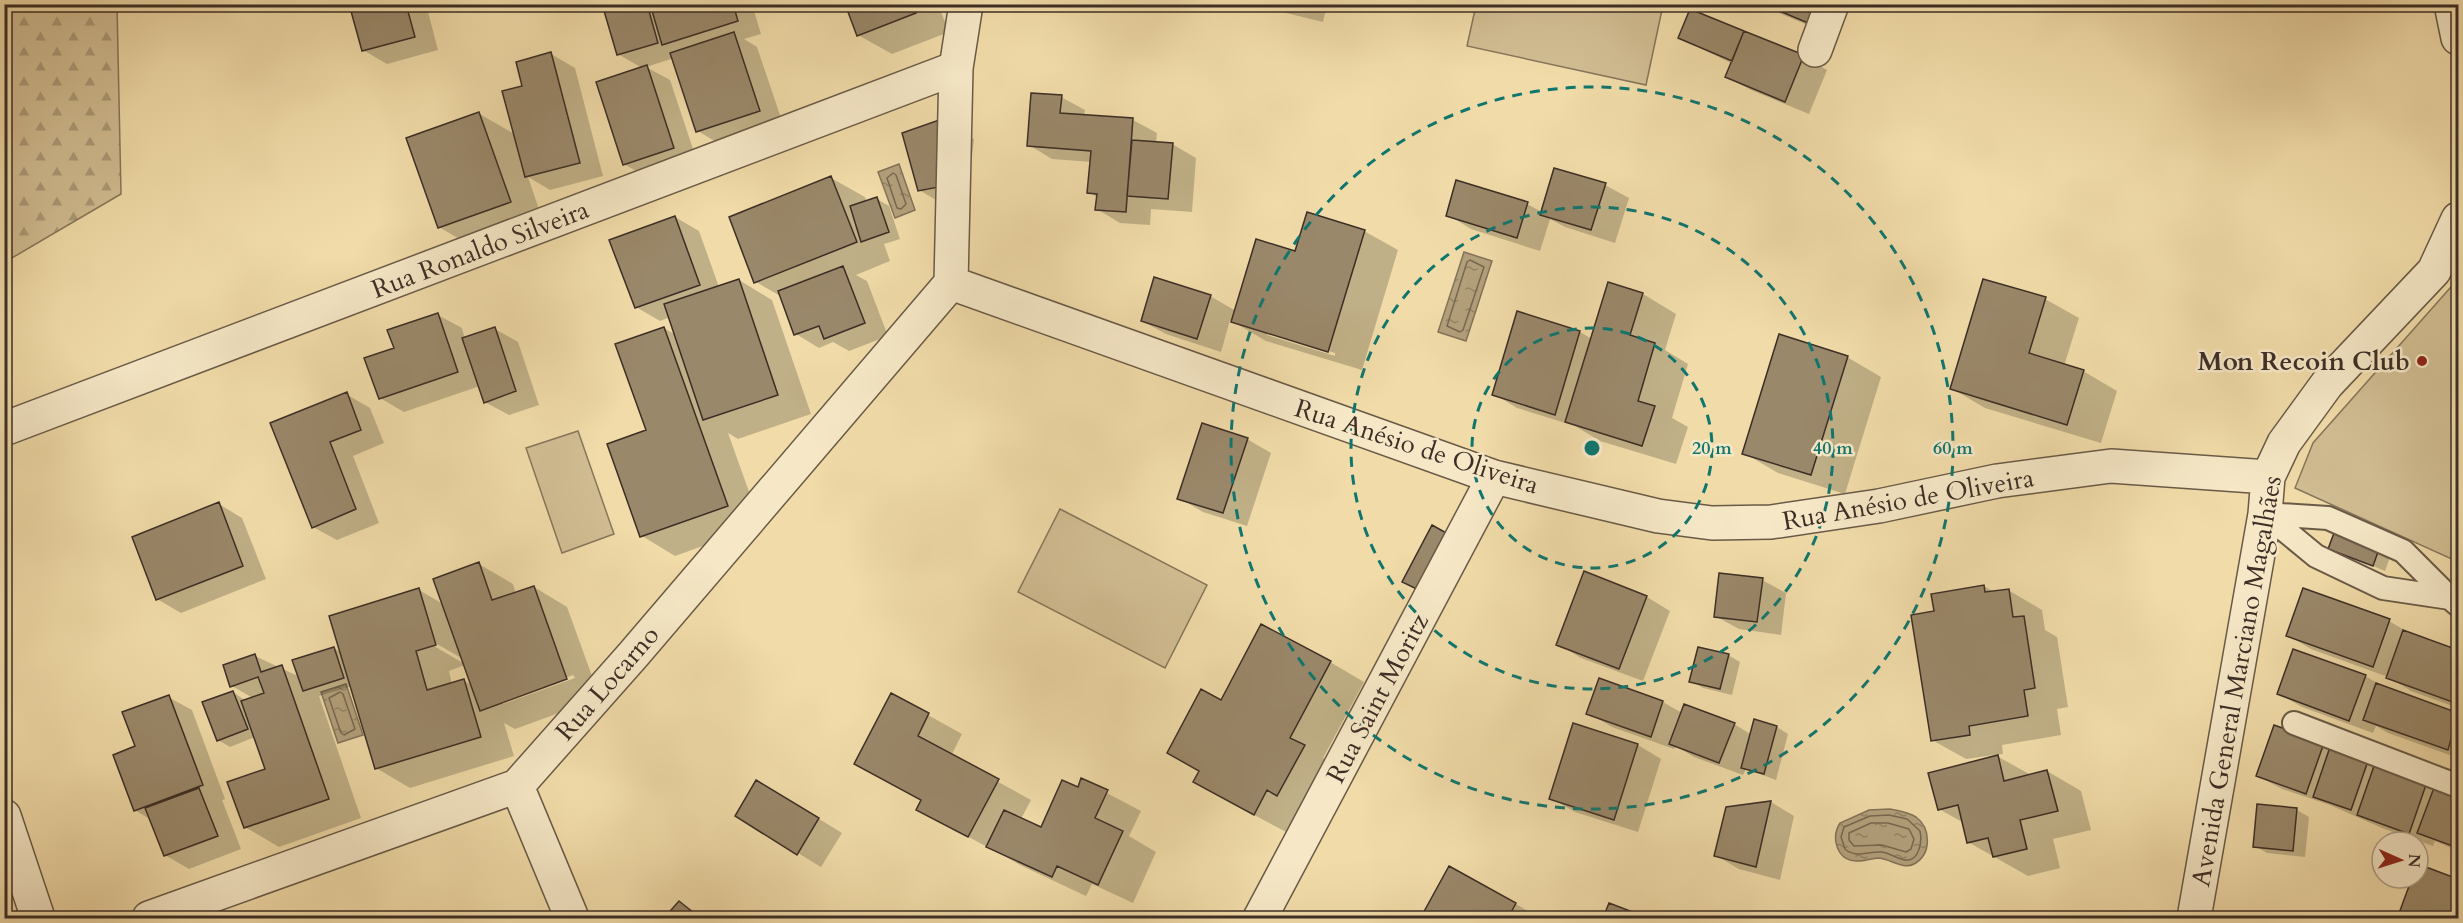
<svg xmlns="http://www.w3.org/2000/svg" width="2463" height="923" viewBox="0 0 2463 923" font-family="Cardo,serif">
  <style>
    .forest { fill: url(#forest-firs); stroke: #87765c; stroke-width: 1.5 }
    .garden { fill: #d2be93; stroke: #87765c; stroke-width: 1.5 }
    .water { fill: url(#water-ripples); stroke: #83735a; stroke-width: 1.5 }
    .shadow { fill: #0003; fill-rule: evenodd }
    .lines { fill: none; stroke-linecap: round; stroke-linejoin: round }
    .shore { stroke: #786851; stroke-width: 1.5 }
    .building { fill: #9a886a; stroke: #3c2e26; stroke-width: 1.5 }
    .lane-casing { stroke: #695a47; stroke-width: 26 }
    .street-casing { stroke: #695a47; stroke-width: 36 }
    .lane { stroke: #f6e8c7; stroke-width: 22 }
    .street { stroke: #f6e8c7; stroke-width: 33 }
    .ring { fill: none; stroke: #0f766e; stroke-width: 3; stroke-dasharray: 10 8 }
    .poi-dot { fill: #8f2418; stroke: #f6e8c7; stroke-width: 2 }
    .labels { text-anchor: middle; stroke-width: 5; stroke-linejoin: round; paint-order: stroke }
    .street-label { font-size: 26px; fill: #3c2e26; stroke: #f6e8c7 }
    .poi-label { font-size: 26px; font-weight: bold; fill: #3c2e26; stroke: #f6e8c7; text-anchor: end }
    .centre { fill: #0f766e; stroke: #f6e8c7; stroke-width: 3 }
    .ring-label { font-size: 18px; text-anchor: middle; font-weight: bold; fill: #0f766e; stroke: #f6e8c7; stroke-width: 5; stroke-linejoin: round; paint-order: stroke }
  </style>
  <defs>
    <pattern id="forest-firs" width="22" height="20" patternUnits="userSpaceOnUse" patternTransform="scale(1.5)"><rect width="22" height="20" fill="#d2be93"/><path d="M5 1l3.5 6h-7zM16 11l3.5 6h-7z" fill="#ac9b78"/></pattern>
    <pattern id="water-ripples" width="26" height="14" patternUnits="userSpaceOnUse" patternTransform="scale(1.5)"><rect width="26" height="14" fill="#b3a17c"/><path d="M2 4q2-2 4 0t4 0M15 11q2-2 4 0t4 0" fill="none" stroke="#938465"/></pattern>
  </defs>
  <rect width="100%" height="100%" fill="#f1dca9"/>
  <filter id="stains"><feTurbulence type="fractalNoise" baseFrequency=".00333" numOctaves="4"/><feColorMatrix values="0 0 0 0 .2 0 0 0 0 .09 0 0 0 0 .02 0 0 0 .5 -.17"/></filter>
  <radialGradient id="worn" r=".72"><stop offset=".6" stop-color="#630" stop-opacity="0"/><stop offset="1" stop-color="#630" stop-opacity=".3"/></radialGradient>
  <path class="forest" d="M4,5H117L121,194L5,262Z"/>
  <path class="garden" d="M1476,5H1663L1646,85L1467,46Z
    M2458,279V560L2456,561L2295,488L2313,443Z
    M578,431L614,534L562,553L526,448Z
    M1060,509L1207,585L1165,668L1018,592Z"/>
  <path class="water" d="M899,164L915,210L895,218L878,172Z
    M1464,252L1492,261L1466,341L1438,332Z
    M346,684L363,735L338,743L321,692Z
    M1890,809C1899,811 1908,812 1916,817C1931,828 1932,854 1914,864C1903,870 1891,859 1879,858C1871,858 1864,862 1856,861C1836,860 1831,837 1840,823L1869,810Z"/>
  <path class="shadow" d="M263,4H286L272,9Z
    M351,4H426L438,50L387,64L363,50Z
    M604,4H752L761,34L744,39L757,47L783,124L721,145L698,131L674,58L646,67L670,80L697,161L648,178L624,164L642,68L618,54Z
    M847,4H938L949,32L892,54L858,35Z
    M1250,4H1327L1323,22Z
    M1757,4H1845L1832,35Z
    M1680,38L1803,56L1827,70L1809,114L1751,90L1727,77L1733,64Z
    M551,54L575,68L603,176L550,190L528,177L543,221L473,247L439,227L478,113L516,135L524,87Z
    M1061,97L1085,110L1084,116L1133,120L1157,133L1156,143L1172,144L1196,158L1192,212L1151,209L1150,225L1120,223L1097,209L1098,198L1089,192L1092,162L1052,159L1029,145Z
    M942,121L974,139L967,199L943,204L919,190Z
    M831,178L865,197L867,202L877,199L889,206L900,239L884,244L890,261L856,275L867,281L888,336L849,351L833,342L819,348L796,334L782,297L756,282Z
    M1605,185L1629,198L1615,243L1565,227L1550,219L1540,251L1471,229L1448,215L1527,204L1542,212Z
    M675,217L699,231L719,287L739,280L772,300L811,414L738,439L728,433L761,525L675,556L642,536L648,431L664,328L676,335L670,317L660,321L636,307Z
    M1364,231L1398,250L1362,370L1266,341L1230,320L1221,352L1166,334L1142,321L1210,296L1236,311L1296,253ZM1267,332L1335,353V356L1267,335Z
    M1643,294L1676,314L1665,350L1688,364L1672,418L1688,427L1676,464L1600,441L1575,426L1517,408L1494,394L1518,313L1580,332L1592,339Z
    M2045,299L2079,318L2064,366L2083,371L2117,391L2101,443L1985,408L1951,388Z
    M438,315L462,328L465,339L495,329L518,342L539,405L509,415L485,402L480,386L404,412L380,398L395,349Z
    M1847,357L1881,377L1845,494L1778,473L1744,453Z
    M346,394L370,408L384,443L353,456L379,523L337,540L313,527L272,424Z
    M1247,439L1271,453L1247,526L1203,512L1179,498Z
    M219,504L242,518L266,579L181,613L157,599Z
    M2330,548L2378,550L2390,557L2385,571Z
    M479,564L513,584L516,594L534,587L567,607L600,698L515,729L504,723L514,756L410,788L376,768L352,686L319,696L361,818L279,847L245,827L267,770L255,737L230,747L218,740L233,692L246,701L253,698L232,686L255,656L300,677L334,648L342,653L419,590L443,604ZM430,640L463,659V663L429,643ZM465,665L473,686L463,680L452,684L449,671ZM573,675L575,678L503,704V701Z
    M1585,573L1647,597L1670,611L1643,681L1581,658L1558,644Z
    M1762,580L1786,593L1781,635L1739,629L1715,616Z
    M1984,586L1994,592L2008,590L2042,610L2045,630L2057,637L2068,707L2057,709L2061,735L2002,745L2003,754L1995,755L2031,775L2047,771L2081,791L2091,830L2053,839L2060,868L2028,876L1968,842L1964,823L1939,809L1995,757L1994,755L1966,759L1932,740L1936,613Z
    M2389,621L2413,635L2458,651V708L2411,691L2388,677L2311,649L2287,635Z
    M1728,655L1740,662L1732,695L1703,688L1691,681Z
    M1330,662L1364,682L1323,758L1337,766L1288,833L1228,801L1201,771L1222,702Z
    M2365,676L2388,689L2458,715V758L2388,733L2376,726L2373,733L2302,707L2278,693Z
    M892,695L962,734L951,756L1031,800L1021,819L1042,829L1078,789L1082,780L1141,811L1129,836L1156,852L1133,903L1092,884L1086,896L1022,866L952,828L923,801Z
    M168,697L192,710L225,799L222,800L241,849L189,869L165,855L151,820L135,810L136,747Z
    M1663,702L1682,713L1734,724L1752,735L1777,727L1788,734L1776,780L1746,769L1743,775L1694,757L1676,746L1674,749L1612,727L1588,713Z
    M1574,725L1638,745L1661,759L1638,832L1575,812L1551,798Z
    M2275,727L2375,767L2458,796V851L2435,841L2433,846L2382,828L2330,805L2282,789L2258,776Z
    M780,795L842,833L821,867L737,816Z
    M1771,802L1794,816L1780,880L1739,869L1715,855L1727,809Z
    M2297,810L2309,817L2305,857L2267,853L2255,846Z
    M2418,866L2458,881V918H2406L2400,915L2414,878H2418Z
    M1450,868L1516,904L1539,918H1426L1423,917Z
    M680,903L703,916L706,918H666Z
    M1610,905L1647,918H1605Z"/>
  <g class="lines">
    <path class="shore" d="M893,173L896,175L906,204L901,209L897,208L887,178Z
      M1470,260L1484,267L1463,330L1460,332L1447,326L1467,262Z
      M340,692L343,694L355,729L344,735L341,733L329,698Z
      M1889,815L1907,819L1920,831C1922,840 1920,862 1905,860C1897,859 1890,853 1882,852C1867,851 1857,859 1845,849L1841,837L1844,827L1870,816Z
      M1871,823H1888L1909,829L1914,839L1911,849L1906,852L1882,845L1854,846L1849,840V833Z"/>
  </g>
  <path class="building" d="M349,4H406L415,37L362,51Z
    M602,4H647L658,43L617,55Z
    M650,4H733L738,21L662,45Z
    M845,4H913L916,13L857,36Z
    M1763,4H1816L1808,23Z
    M1690,9L1744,31L1732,61L1678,38Z
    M1744,31L1804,55L1785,102L1725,77Z
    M734,32L760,111L696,132L670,53Z
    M551,52L580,163L525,177L502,91L522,86L516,62Z
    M647,65L674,148L623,165L596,82Z
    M1031,93L1062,95L1060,113L1133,118L1126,212L1095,210L1097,194L1087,193L1091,151L1027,146Z
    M479,112L511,202L438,228L406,138Z
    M942,119L944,186L918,191L902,133Z
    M1132,140L1173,143L1168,199L1127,196Z
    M1554,168L1606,183L1591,230L1540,215Z
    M831,176L857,242L754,283L729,217Z
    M1456,180L1528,202L1517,238L1446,216Z
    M877,197L889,232L861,242L850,206Z
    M1307,212L1365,230L1328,352L1231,322L1256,239L1295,251Z
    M675,216L700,285L635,308L609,240Z
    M843,266L865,323L824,339L819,326L794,335L778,291Z
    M1154,277L1211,295L1197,339L1141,321Z
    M739,279L778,395L703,420L664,304Z
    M1983,279L2046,297L2029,353L2084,370L2067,425L1950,389Z
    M1608,282L1643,293L1630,335L1655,343L1638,401L1655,406L1642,446L1565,422Z
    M1517,311L1580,331L1555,415L1492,395Z
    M438,313L458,372L379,399L364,358L394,348L387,330Z
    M495,327L516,391L484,403L462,338Z
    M664,327L728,506L640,537L607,444L646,430L615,344Z
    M1779,334L1848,356L1811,475L1742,454Z
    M347,392L361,430L330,442L356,509L312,528L270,423Z
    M1202,423L1248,438L1223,513L1177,499Z
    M219,502L243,566L156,600L132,537Z
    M1432,525L1450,535L1421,591L1402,582Z
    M2334,533L2379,549L2373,566L2328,549Z
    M479,562L492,600L534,586L567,679L480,711L433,579Z
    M1584,571L1647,596L1619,669L1556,645Z
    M1719,573L1763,578L1757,622L1714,617Z
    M1984,585L1985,592L2009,589L2013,617L2024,616L2035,688L2024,690L2028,716L1969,726L1970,735L1931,741L1911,615L1934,611L1931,594Z
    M419,588L436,645L416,651L427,690L464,679L481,737L375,769L329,616Z
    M2303,588L2390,619L2373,667L2286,636Z
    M1261,624L1331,661L1290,738L1305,745L1277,796L1267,790L1254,815L1193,782L1199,771L1167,753L1201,689L1221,700Z
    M2403,630L2458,650V704L2386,678Z
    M334,647L344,678L303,691L292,660Z
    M1698,647L1729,654L1720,689L1689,682Z
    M2293,649L2366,675L2349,721L2277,694Z
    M255,654L261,672L282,665L329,799L244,828L227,782L265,769L241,701L264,693L258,677L230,687L223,665Z
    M1599,678L1663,701L1651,737L1586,714Z
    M2376,683L2458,713L2448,750L2363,720Z
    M233,691L248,729L217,741L202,702Z
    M891,693L929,713L918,736L999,779L968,837L916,810L921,800L854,764Z
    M169,695L203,785L134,811L113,755L135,746L122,712Z
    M1684,704L1735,723L1719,763L1669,744Z
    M1754,719L1777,726L1764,774L1741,768Z
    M1573,723L1638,744L1614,820L1549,799Z
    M2274,725L2324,743L2306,794L2256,776Z
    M2330,747L2368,761L2351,810L2313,797Z
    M1998,755L2004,781L2047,770L2058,811L2020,820L2027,849L1993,857L1988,838L1967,843L1958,805L1938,810L1928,773Z
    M2375,763L2427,782L2409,834L2357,815Z
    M1081,778L1108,790L1095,818L1123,831L1098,885L1057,866L1052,877L986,847L1004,810L1041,827L1062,780L1078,787Z
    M756,780L819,818L797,855L735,816Z
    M2435,785L2458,794V848L2417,833Z
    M199,788L218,836L164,856L145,808Z
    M1771,801L1756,867L1714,856L1726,807Z
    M2257,804L2297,808L2293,851L2253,847Z
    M2418,864L2458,879V918H2406L2398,916L2412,878H2418Z
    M1449,866L1516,903L1508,918L1421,917Z
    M679,901L700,918H664Z
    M1609,903L1646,917V918H1603Z
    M2248,913L2278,916L2277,918H2247Z"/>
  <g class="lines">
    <defs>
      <path id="lane" d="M2265,514L2316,556L2383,588L2450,598L2458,605
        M2265,514L2328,518L2403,551L2450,598
        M2294,723L2458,786"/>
      <path id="street" d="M2451,4L2458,38
        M1815,50L1832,4
        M951,283L1494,477L1658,516L1712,523L1771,522L1879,506L1997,481L2111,466L2268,477
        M951,283L956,68L966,4
        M4,429L956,68
        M517,786L572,918
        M4,816L38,918
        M149,918L517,786L633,655L951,283
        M1260,918L1494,477
        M2194,918L2265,514L2268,477L2284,443L2327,384L2434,271L2458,219"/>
    </defs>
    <use href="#lane" class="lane-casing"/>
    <use href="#street" class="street-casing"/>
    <use href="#lane" class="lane"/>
    <use href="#street" class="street"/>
  </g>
  <g class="ring">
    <circle cx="1592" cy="448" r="120"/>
    <circle cx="1592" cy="448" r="241"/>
    <circle cx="1592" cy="448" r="361"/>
  </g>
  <circle class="poi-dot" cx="2422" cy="361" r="6"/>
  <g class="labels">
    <g class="street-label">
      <text transform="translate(480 249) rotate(-21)" y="9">Rua Ronaldo Silveira</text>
      <text transform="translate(1417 446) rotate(18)" y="9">Rua Anésio de Oliveira</text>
      <text transform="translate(1908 499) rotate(-10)" y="9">Rua Anésio de Oliveira</text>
      <text transform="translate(2236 681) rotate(-80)" y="9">Avenida General Marciano Magalhães</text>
      <text transform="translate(607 683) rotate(-49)" y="9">Rua Locarno</text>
      <text transform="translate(1377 698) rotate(-62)" y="9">Rua Saint Moritz</text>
    </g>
    <g class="poi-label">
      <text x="2410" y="370">Mon Recoin Club</text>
    </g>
  </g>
  <circle cx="1592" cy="448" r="9" class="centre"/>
  <g class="ring-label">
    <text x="1712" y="454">20 m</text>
    <text x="1833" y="454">40 m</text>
    <text x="1953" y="454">60 m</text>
  </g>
  <rect width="2463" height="923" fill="none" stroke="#f1dca9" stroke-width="24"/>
  <rect x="6" y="6" width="2451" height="911" fill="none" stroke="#3c2e26" stroke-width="3"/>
  <rect x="12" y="12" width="2439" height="899" fill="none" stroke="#3c2e26" stroke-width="1.5"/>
  <g transform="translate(2400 860) rotate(93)"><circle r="28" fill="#f6e8c7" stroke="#ac9e87" stroke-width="1.5"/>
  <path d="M0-4.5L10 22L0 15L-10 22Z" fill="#8f2418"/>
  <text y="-9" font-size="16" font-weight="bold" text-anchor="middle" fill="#3c2e26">N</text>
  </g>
  <rect width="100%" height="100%" filter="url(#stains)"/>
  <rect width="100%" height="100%" fill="url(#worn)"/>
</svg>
